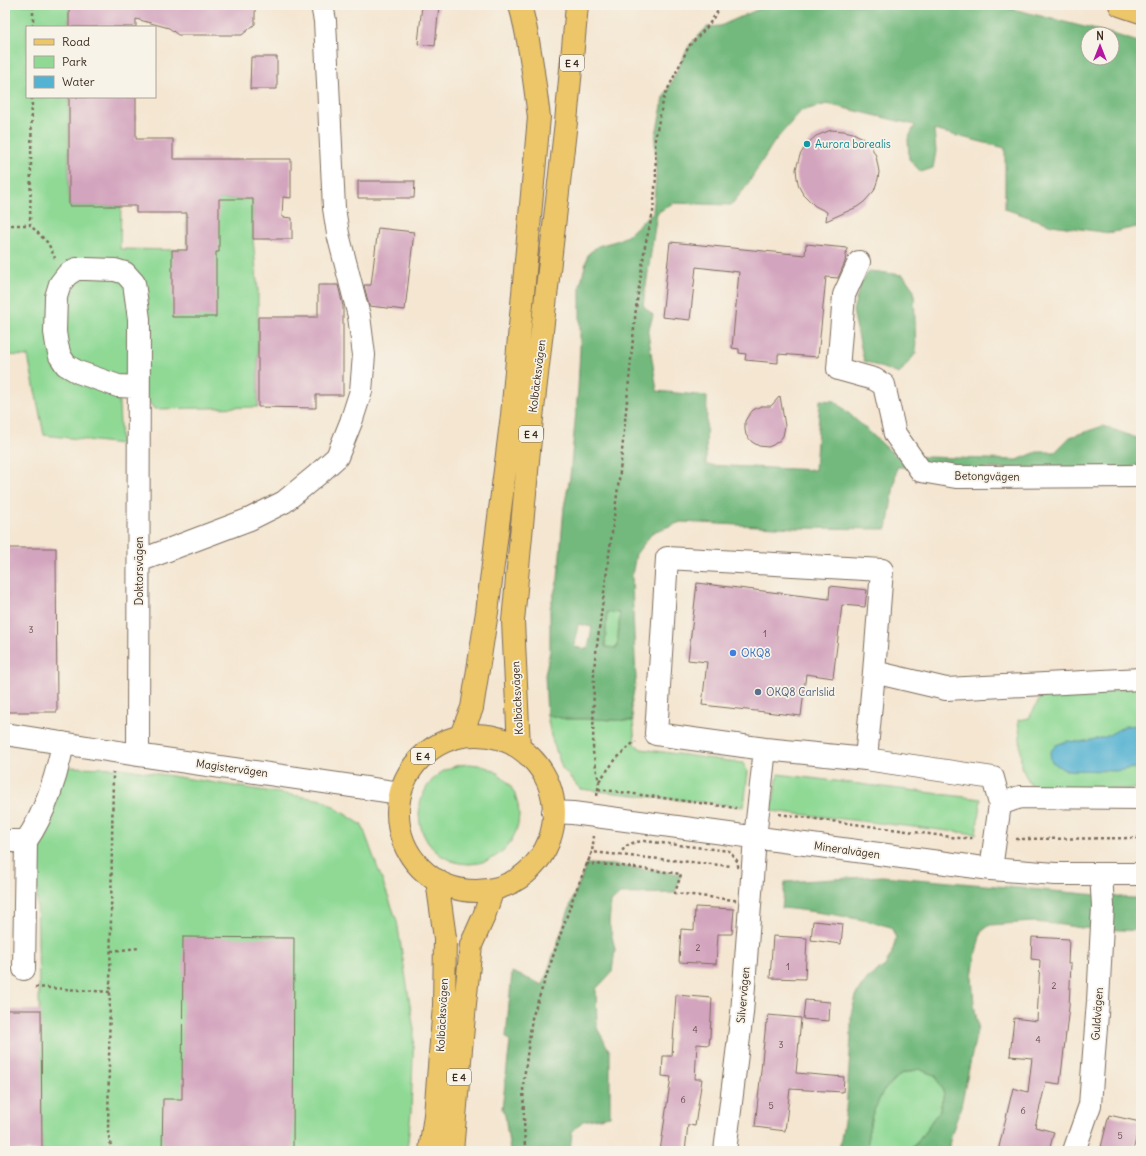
<svg xmlns="http://www.w3.org/2000/svg" width="1146" height="1156" viewBox="0 0 1146 1156" font-family="Delius,sans-serif">
  <style>
    .green { fill: #8fd995; stroke: #65825a }
    .forest { fill: #73b97e; stroke: #57724e; fill-rule: evenodd }
    .water { fill: #54b2d2; stroke: #486e78 }
    .building { fill: #d3a4be }
    .lines { fill: none; stroke-linecap: round; stroke-linejoin: round }
    .minor-casing { stroke: #7c6c5d; stroke-width: 24 }
    .major-casing { stroke: #7c6c5d; stroke-width: 24 }
    .highway-casing { stroke: #7c6c5d; stroke-width: 24 }
    .path { stroke: #7c6c5d; stroke-width: 2.5; stroke-dasharray: 3 3; stroke-linecap: butt }
    .minor { stroke: #fff; stroke-width: 22 }
    .major { stroke: #ecc669; stroke-width: 22 }
    .highway { stroke: #ecc669; stroke-width: 22 }
    .culture-dot { fill: #0f9aa8; stroke: #f7f3e8; stroke-width: 1.5 }
    .shop-dot { fill: #3f7fe0; stroke: #f7f3e8; stroke-width: 1.5 }
    .service-dot { fill: #5c6f8a; stroke: #f7f3e8; stroke-width: 1.5 }
    .labels { text-anchor: middle; stroke-width: 3.5; stroke-linejoin: round; paint-order: stroke }
    .number-label { font-size: 9px; fill: #614846 }
    .shield { fill: #f7f3e8; stroke: #73665b; stroke-width: 1 }
    .shield-label { font-size: 10px; font-weight: bold; fill: #3b2a1e }
    .culture-label { font-size: 11px; fill: #0d838f; stroke: #f7f3e8; text-anchor: start }
    .street-label { font-size: 11px; fill: #3b2a1e; stroke: #f7f3e8 }
    .shop-label { font-size: 11px; fill: #366cbe; stroke: #f7f3e8; text-anchor: start }
    .service-label { font-size: 11px; fill: #4e5e75; stroke: #f7f3e8; text-anchor: start }
  </style>
  <rect width="100%" height="100%" fill="#f7f3e8"/>
  <filter id="ink" filterUnits="userSpaceOnUse"><feTurbulence type="fractalNoise" baseFrequency=".025" numOctaves="2"/><feDisplacementMap in="SourceGraphic" scale="8" xChannelSelector="R" yChannelSelector="G"/><feConvolveMatrix kernelMatrix="1 2 1 2 8 2 1 2 1" color-interpolation-filters="sRGB"/></filter>
  <filter id="wash" filterUnits="userSpaceOnUse"><feTurbulence type="fractalNoise" baseFrequency=".012" numOctaves="4" result="noise"/><feDisplacementMap in="SourceGraphic" scale="16" xChannelSelector="R" yChannelSelector="G"/><feGaussianBlur stdDeviation="0.9" result="paint"/><feColorMatrix in="noise" values="0 0 0 0 0 0 0 0 0 0 0 0 0 0 0 0 0 1.4 0 .05"/><feComposite in="paint" operator="in"/></filter>
  <g filter="url(#wash)">
    <rect width="100%" height="100%" fill="#f4e6d1"/>
    <path class="green" d="M5,5H69V27H27V97H69V206H121L120,249L187,250L186,213L203,199H253V239L258,291V407L154,409L138,387L118,386L121,444L44,435L28,356L5,355Z
      M607,612L620,613L617,648L605,647Z
      M1141,687V789H1033L1021,767L1020,736L1018,720L1029,718L1041,697Z
      M547,715L566,719H594L633,721L635,744L641,749L743,763L748,772L744,807L580,789L562,768L551,736Z
      M419 814a50 50 0 1 1 100 0a50 50 0 1 1-100 0Z
      M66,767L121,768L323,800L362,825L397,921L414,1030L411,1112L407,1151H42L36,842Z
      M778,774L981,799L976,834L771,811Z
      M919,1069L936,1076L944,1094L939,1112L933,1119L920,1139L909,1151H868V1135L872,1115L883,1091L901,1074Z"/>
    <path class="forest" d="M768,5H1000L1009,8L1116,35L1141,43V226L1109,233L1052,225L1005,209V148L934,130L936,151L933,168L921,172L909,159L908,139L915,125L827,104L801,111L774,142L746,187L731,205L673,203L657,213L643,305L653,315L648,333L657,391L707,396L706,465L815,470L820,400L835,401L896,456L1017,460L1037,452H1055L1070,437L1103,426L1137,438H1141V464L1117,471L897,467L887,529L796,528L681,522L653,532L636,554L632,575L633,613L636,679L631,706L633,721L594,719H566L547,715L545,675L550,651V608L558,579L564,507L570,477L578,389L580,349V286L588,254L598,246L616,241L627,236L653,212L656,177L655,139L664,97L689,46L707,27L720,26ZM1088,34H1112V58H1088ZM607,612L620,613L617,648L605,647ZM578,624L592,627L588,649L574,647Z
      M869,271L903,275L914,290L916,353L899,374L864,361L853,311L860,285Z
      M587,864L614,865L681,874L675,893L620,894L611,902L609,923L615,949L612,972L596,989L597,1028L610,1052V1116L583,1121L572,1132L570,1151H510L505,1115L502,1109L510,1042L506,1037L512,972L543,985L573,898Z
      M882,876L1132,898H1141V931L1082,928L1056,924L1033,922L990,925L981,932L976,953L972,976L974,1004L978,1026L961,1106L951,1136L948,1151H909L920,1139L933,1119L939,1112L944,1094L936,1076L919,1069L901,1074L883,1091L872,1115L868,1135V1151H839L846,1110L851,1039V1014L857,993L868,978L885,966L892,953L896,938L891,927C856,917 819,912 782,908L785,882Z"/>
    <path class="water" d="M1138,725L1141,767L1115,771L1064,770L1051,761L1050,752L1056,745L1067,741L1080,742L1105,737L1125,726Z"/>
    <g id="blocks">
      <path class="building" d="M69,5H255V24L242,35H178L169,28L136,19V27H69Z
        M422,5H439L435,46L418,44Z
        M251,57H277V89H250Z
        M69,97H136V139H173V159H291V198L283,197L282,217L292,218V239H253V199H219V252H216V317H172V250H187V213H136V206H69Z
        M831,130L844,131L853,133L861,137L867,142L872,148L876,156L879,172L878,179L874,191L864,202L857,207L826,221L827,212L815,206L803,194L799,187L797,178L796,169L800,155L807,144L816,136Z
        M358,181H415L414,198H358Z
        M378,228L414,232L405,310L369,306L364,285H371Z
        M670,242L805,255L806,244L847,248L845,262L838,278L826,277L818,357L778,354V363L745,360L746,354L739,353V349L732,348L739,272L696,267L690,320L662,317Z
        M318,285H338L343,306V395H316V408L258,407V317H318Z
        M780,396L785,426L783,436L780,440L773,445L768,447L759,446L752,442L746,435L745,430V421L748,416L753,410L761,406H771Z
        M5,548H56L57,712H5Z
        M697,583L829,599L830,586L867,590L865,607L842,605L833,678L806,674L801,716L702,705L707,662L688,660Z
        M695,907L734,909L732,934H718L716,964L679,962L681,929L694,930Z
        M813,921L843,924L841,944L811,940Z
        M773,936L807,938L805,979L770,978Z
        M183,937L294,938L293,1151H162L163,1099H182Z
        M1032,937L1069,939L1068,964H1071L1069,1007L1060,1084L1046,1082L1035,1127L1054,1132L1049,1151H998L1013,1088L1028,1092L1032,1058L1010,1056L1014,1018L1037,1021L1040,960L1031,959Z
        M676,995L712,998L710,1036L709,1045L697,1044L695,1079H702L695,1126L688,1125L685,1151H660L671,1077L662,1076L663,1056H672Z
        M805,1000L830,1002L829,1021L803,1019Z
        M5,1010H41L42,1151H5Z
        M768,1015L801,1018L796,1073L844,1077L843,1092L790,1089L785,1131L755,1127L766,1023H767Z
        M1109,1115L1140,1122L1133,1151H1100Z"/>
    </g>
  </g>
  <g filter="url(#ink)">
    <use href="#blocks" fill-opacity="0" stroke="#7c6c5d" stroke-width="1"/>
    <g class="lines">
      <defs>
        <path id="minor" d="M859,262L844,295L838,369L874,379L884,385L895,434L921,471L956,477L1141,476
          M138,387L118,386L78,372L66,365L60,356L57,345L55,332L56,297L60,284L67,275L76,269H86L115,270L125,273L134,283L139,319L138,755
          M667,558L882,570L874,672L866,759L765,749L656,734Z
          M139,561L250,519L284,502L317,475L337,457L351,422L361,391L364,355L359,316L338,234L334,208L325,21L322,5
          M874,672L946,689L1141,679
          M5,734L138,755L400,793
          M866,759L993,778L1000,804L991,869
          M1000,804L1020,797L1141,798
          M553,812L573,813L991,869L1055,874H1141
          M5,841H26
          M24,969L26,841C45,814 57,775 63,743
          M725,1151L742,1013L755,838L765,749
          M1074,1151L1090,1105L1098,1001L1103,906L1101,874"/>
        <path id="major" d="M1120,5L1141,12"/>
        <path id="highway" d="M461,735L472,708L487,612L512,415L539,117C534,79 530,42 520,5
          M398 813a78 78 0 1 1 156 0a78 78 0 1 1-156 0Z
          M519,747L513,621L532,418L566,122L577,5
          M430,1151L435,1115L444,1006L445,938L437,880
          M452,1151L465,1004L471,945L484,916L493,889"/>
      </defs>
      <use href="#minor" class="minor-casing"/>
      <use href="#major" class="major-casing"/>
      <use href="#highway" class="highway-casing"/>
      <path class="path" d="M33,27V5
        M32,97L30,225L48,243L55,258
        M5,225H30
        M599,781L616,759L633,743L636,742
        M598,789L736,808
        M597,796L599,782L593,752L594,668L620,472L636,308L645,246L653,212L656,177L655,139L664,97L689,46L707,27L722,5
        M779,814L959,838H975
        M1016,839L1141,838
        M644,841L729,851L738,862V867L753,868L750,902L675,893L681,874L614,865L587,864L592,852L620,855C625,844 632,842 644,841Z
        M619,855L731,866
        M111,951L139,948
        M35,987L110,992
        M112,1151L108,1132L113,772
        M525,1151L523,1086L532,1018L573,898L592,852L594,836"/>
      <use href="#minor" class="minor"/>
      <use href="#major" class="major"/>
      <use href="#highway" class="highway"/>
    </g>
  </g>
  <circle class="culture-dot" cx="807" cy="144" r="4"/>
  <circle class="shop-dot" cx="733" cy="653" r="4"/>
  <circle class="service-dot" cx="758" cy="692" r="4"/>
  <g class="labels">
    <g class="number-label">
      <text x="31" y="633">3</text>
      <text x="765" y="637">1</text>
      <text x="698" y="951">2</text>
      <text x="788" y="970">1</text>
      <text x="1054" y="989">2</text>
      <text x="695" y="1033">4</text>
      <text x="1038" y="1043">4</text>
      <text x="781" y="1048">3</text>
      <text x="683" y="1103">6</text>
      <text x="771" y="1109">5</text>
      <text x="1023" y="1114">6</text>
      <text x="1120" y="1139">5</text>
    </g>
    <g class="shield">
      <rect x="560" y="55" width="24" height="16" rx="3"/>
      <rect x="519" y="426" width="24" height="16" rx="3"/>
      <rect x="411" y="748" width="24" height="16" rx="3"/>
      <rect x="447" y="1069" width="24" height="16" rx="3"/>
    </g>
    <g class="shield-label">
      <text x="572" y="67">E 4</text>
      <text x="531" y="438">E 4</text>
      <text x="423" y="760">E 4</text>
      <text x="459" y="1081">E 4</text>
    </g>
    <g class="culture-label">
      <text x="815" y="148">Aurora borealis</text>
    </g>
    <g class="street-label">
      <text transform="translate(537 376) rotate(-83)" y="4">Kolbäcksvägen</text>
      <text transform="translate(987 476) rotate(1)" y="4">Betongvägen</text>
      <text transform="translate(139 571) rotate(-90)" y="4">Doktorsvägen</text>
      <text transform="translate(517 698) rotate(-93)" y="4">Kolbäcksvägen</text>
      <text transform="translate(232 768) rotate(8)" y="4">Magistervägen</text>
      <text transform="translate(847 850) rotate(8)" y="4">Mineralvägen</text>
      <text transform="translate(743 995) rotate(-85)" y="4">Silvervägen</text>
      <text transform="translate(1097 1014) rotate(-86)" y="4">Guldvägen</text>
      <text transform="translate(442 1015) rotate(-87)" y="4">Kolbäcksvägen</text>
    </g>
    <g class="shop-label">
      <text x="741" y="657">OKQ8</text>
    </g>
    <g class="service-label">
      <text x="766" y="696">OKQ8 Carlslid</text>
    </g>
  </g>
  <rect width="1146" height="1156" fill="none" stroke="#f7f3e8" stroke-width="20"/>
  <rect x="26" y="26" width="130" height="72" fill="#f7f3e8" stroke="#aca397"/>
  <rect x="34" y="39" width="20" height="6" fill="#ecc669" stroke="#aca397"/>
  <text x="62" y="46" font-size="12" fill="#3b2a1e">Road</text>
  <rect x="34" y="56" width="20" height="12" fill="#8fd995" stroke="#aca397"/>
  <text x="62" y="66" font-size="12" fill="#3b2a1e">Park</text>
  <rect x="34" y="76" width="20" height="12" fill="#54b2d2" stroke="#aca397"/>
  <text x="62" y="86" font-size="12" fill="#3b2a1e">Water</text>
  <g transform="translate(1100 46)"><circle r="19" fill="#f7f3e8" stroke="#aca397"/>
  <path d="M0-3L7 15L0 10L-7 15Z" fill="#b5179e"/>
  <text y="-6" font-size="11" font-weight="bold" text-anchor="middle" fill="#3b2a1e">N</text>
  </g>
</svg>
